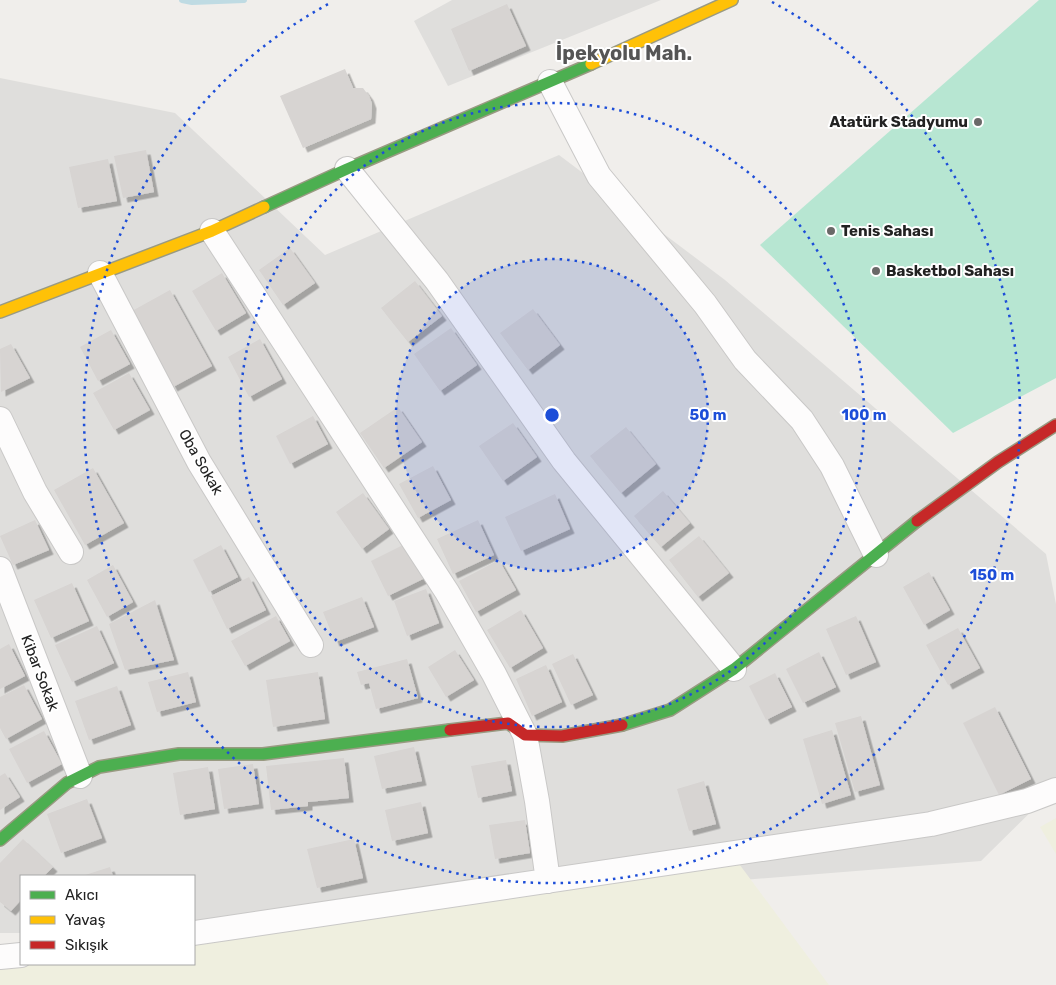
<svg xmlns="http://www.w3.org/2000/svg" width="1056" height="985" viewBox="0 0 1056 985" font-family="Rubik,sans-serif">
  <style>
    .residential { fill: #dfdedc }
    .farmland { fill: #efefdf }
    .pitch { fill: #b7e6d2 }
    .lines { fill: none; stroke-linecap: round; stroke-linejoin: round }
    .stream { stroke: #bfdbe3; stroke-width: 6 }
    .building { fill: #d7d4d2; filter: url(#shadow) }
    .street-casing { stroke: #c9c8c7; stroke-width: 26 }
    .fast-casing { stroke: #999a82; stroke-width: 14 }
    .slow-casing { stroke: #999a82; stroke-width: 14 }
    .jam-casing { stroke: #999a82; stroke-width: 14 }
    .street { stroke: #fdfcfc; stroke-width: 24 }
    .fast { stroke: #4caf50; stroke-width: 11 }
    .slow { stroke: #ffc107; stroke-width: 11 }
    .jam { stroke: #c62828; stroke-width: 11 }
    .ring { fill: none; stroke: #1d4ed8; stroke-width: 2.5; stroke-dasharray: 2.5 5 }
    .poi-dot { fill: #6a6968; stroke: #fff; stroke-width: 2 }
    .labels { text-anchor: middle; stroke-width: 4; stroke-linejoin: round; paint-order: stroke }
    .poi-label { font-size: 15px; font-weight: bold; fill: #222; stroke: #fff; text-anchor: start }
    .street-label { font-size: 15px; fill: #222; stroke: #fff }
    .district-label { font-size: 20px; font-weight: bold; fill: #555; stroke: #fff }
    .centre { fill: #1d4ed8; stroke: #fff; stroke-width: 2.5 }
    .ring-label { font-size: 15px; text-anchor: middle; font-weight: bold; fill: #1d4ed8; stroke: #fff; stroke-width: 4; stroke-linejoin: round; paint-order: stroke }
  </style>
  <defs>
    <filter id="shadow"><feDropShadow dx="4.5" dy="4.5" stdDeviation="0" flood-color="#0004"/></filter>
  </defs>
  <rect width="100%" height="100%" fill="#f0eeeb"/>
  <path class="residential" d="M452,0H661L448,86L414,21Z
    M0,78L175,113L325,255L559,155L725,280L1046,554L1056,604V787L981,861L194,924V876H21V933H0Z"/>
  <path class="farmland" d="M1056,818V854L1040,827Z
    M731,853L829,985H0V957L21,964H194V933Z"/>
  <path class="pitch" d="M1039,0H1056V378L953,433L760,245Z"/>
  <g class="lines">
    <path class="stream" d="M182,0L192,2L244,0"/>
  </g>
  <path class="building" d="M507,4L526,46L469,71L451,29Z
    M345,69L353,88H363L369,96L372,104L371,119L303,148L280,96Z
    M146,150L154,192L123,198L114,156Z
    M108,159L117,201L78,208L69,167Z
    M290,248L315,283L283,305L259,270Z
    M222,273L246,313L216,331L192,291Z
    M415,281L442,316L408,342L381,308Z
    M170,290L212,366L173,387L132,311Z
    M533,309L560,345L528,370L500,333Z
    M451,328L477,365L440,391L414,354Z
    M111,330L130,364L98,381L80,347Z
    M260,339L282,379L249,397L228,357Z
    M11,344L30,378L1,392L0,349Z
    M129,373L150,410L114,430L93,393Z
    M398,407L422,442L384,468L360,433Z
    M313,416L328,444L290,464L276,436Z
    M513,423L537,457L503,481L479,446Z
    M626,427L656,464L621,493L590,456Z
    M433,466L451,500L418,518L399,484Z
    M93,468L124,523L85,545L54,490Z
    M663,491L690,523L661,547L634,516Z
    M363,493L389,529L362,549L336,512Z
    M555,494L570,529L521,551L505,517Z
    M35,520L49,550L13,565L0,536Z
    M478,520L494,555L453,574L437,539Z
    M699,536L729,573L698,597L669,560Z
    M407,543L425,578L388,596L371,561Z
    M221,545L238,577L209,592L193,560Z
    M499,560L516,590L476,612L459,581Z
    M113,565L133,602L107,617L87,580Z
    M929,572L950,610L924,625L903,587Z
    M249,577L266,610L227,629L211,596Z
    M72,583L89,621L51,638L34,600Z
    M426,589L439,623L407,636L394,601Z
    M362,597L374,627L335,642L323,612Z
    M155,600L174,660L125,670L109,624Z
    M521,610L543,648L510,668L487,630Z
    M276,616L290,641L245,666L231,641Z
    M856,616L876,662L846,675L826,629Z
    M97,626L114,663L72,682L55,645Z
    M958,628L980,668L948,685L926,645Z
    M9,644L25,676L0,689V649Z
    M455,650L474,680L446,697L428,667Z
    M819,652L836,687L803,703L786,669Z
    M573,654L593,695L571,705L552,664Z
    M407,659L418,698L376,709L369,683L361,685L357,672Z
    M546,665L562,702L532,716L516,679Z
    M188,672L196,702L157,712L148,682Z
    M318,672L325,719L273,727L266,680Z
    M775,673L792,707L766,720L749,686Z
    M24,685L42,719L6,739L0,728V697Z
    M117,686L131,725L89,740L75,701Z
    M995,707L1031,779L999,795L963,723Z
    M861,716L880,785L855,792L835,723Z
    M832,730L851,795L822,804L803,739Z
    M44,731L62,764L27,783L9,749Z
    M414,747L422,781L382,789L374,756Z
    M344,758L349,798L308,802V806L271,810L266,766Z
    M506,760L512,791L478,798L471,766Z
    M253,764L259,804L224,809L218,769Z
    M208,767L215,809L180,815L173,773Z
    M5,773L20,797L0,810V776Z
    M704,781L716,824L689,831L677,789Z
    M87,799L102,838L61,853L47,814Z
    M421,802L428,833L392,841L385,810Z
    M525,820L530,853L495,859L489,825Z
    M23,839L53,867L44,876H21V900L11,911L0,902V863Z
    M354,839L363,878L317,888L307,849Z
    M110,867L113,876H82Z"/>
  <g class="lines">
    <defs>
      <path id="street" d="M550,82L599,176L705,304L745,360L802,420L832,466L876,555
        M347,169L437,281L564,461L734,669
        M212,231L447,592L494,674L525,735L537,801L548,881
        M100,273L199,462L311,645
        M0,419L35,492L71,552
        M0,569L80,776
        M194,933L931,824L1027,801L1056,790
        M0,957L21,955"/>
      <path id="fast" d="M264,207L347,169L591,64
        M622,725L670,710L734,669L917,521
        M0,840L67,783L99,767L179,754H263L450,730"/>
      <path id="slow" d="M591,64L732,0
        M0,312L212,231L264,207"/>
      <path id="jam" d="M917,521L998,462L1056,425
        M450,730L508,723L525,735L562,736L622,725"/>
    </defs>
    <use href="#street" class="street-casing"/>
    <use href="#fast" class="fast-casing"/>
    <use href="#slow" class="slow-casing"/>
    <use href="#jam" class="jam-casing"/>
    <use href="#street" class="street"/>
    <use href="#fast" class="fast"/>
    <use href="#slow" class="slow"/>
    <use href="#jam" class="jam"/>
  </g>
  <circle cx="552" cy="415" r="156" fill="#1d4ed8" fill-opacity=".12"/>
  <g class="ring">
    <circle cx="552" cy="415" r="156"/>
    <circle cx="552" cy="415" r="312"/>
    <path d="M772 2A468 468 0 1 1 332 2"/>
  </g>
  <g class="poi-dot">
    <circle cx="978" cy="122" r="5"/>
    <circle cx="831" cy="231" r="5"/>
    <circle cx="876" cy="271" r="5"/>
  </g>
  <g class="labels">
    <g class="poi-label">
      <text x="968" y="127" text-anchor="end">Atatürk Stadyumu</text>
      <text x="841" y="236">Tenis Sahası</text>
      <text x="886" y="276">Basketbol Sahası</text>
    </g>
    <g class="street-label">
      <text transform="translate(201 462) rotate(60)" y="5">Oba Sokak</text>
      <text transform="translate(40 673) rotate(69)" y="5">Kibar Sokak</text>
    </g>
    <g class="district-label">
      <text x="624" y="60">İpekyolu Mah.</text>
    </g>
  </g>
  <circle cx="552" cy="415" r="8" class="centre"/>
  <g class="ring-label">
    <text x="708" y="420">50 m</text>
    <text x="864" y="420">100 m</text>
    <text x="992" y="580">150 m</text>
  </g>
  <rect x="20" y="875" width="175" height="90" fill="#ffffff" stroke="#a7a7a7"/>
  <rect x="30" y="891" width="25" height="8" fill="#4caf50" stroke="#a7a7a7"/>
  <text x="65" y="900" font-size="15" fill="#222222">Akıcı</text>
  <rect x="30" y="916" width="25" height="8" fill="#ffc107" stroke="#a7a7a7"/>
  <text x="65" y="925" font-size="15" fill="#222222">Yavaş</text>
  <rect x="30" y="941" width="25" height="8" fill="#c62828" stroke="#a7a7a7"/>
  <text x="65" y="950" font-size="15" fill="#222222">Sıkışık</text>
</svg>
